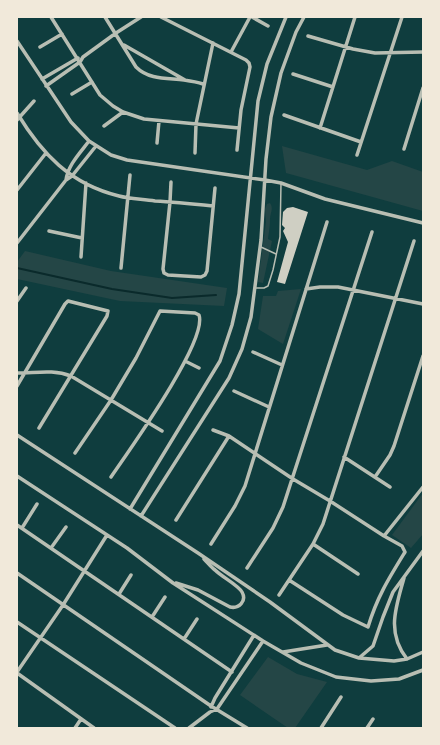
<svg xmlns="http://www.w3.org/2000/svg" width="440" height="745" viewBox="0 0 440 745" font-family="Spectral,serif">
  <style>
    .green { fill: #244646 }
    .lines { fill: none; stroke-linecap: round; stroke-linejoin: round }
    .stream { stroke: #0a2a2b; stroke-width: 2 }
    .building { fill: #cfcfc3 }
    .service { stroke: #b8beb3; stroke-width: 1.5 }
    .minor { stroke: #b8beb3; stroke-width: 3.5 }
  </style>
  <rect width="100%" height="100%" fill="#0f3d3e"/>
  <path class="green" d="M282,146L367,170L392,161L423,172V211L286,173Z
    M270,203C274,209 270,213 270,219C270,227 269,231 268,239L272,241L263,283L258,282L266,222L265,209L267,204Z
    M25,251L111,271L227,288L224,306L120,301L17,279V262Z
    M301,289L283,344L258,329L263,296H276L278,291Z
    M423,493V534L411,548L392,535Z
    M268,657L297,674L327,682L295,728H288L240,695Z"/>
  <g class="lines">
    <path class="stream" d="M17,268L112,289L172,298L216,295"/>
  </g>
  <path class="building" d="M293,207L308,212L285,284L277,282L288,242L283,231L285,228L282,225L283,212L287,208Z"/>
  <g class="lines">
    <path class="service" d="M261,247L276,254
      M256,288H264L268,286L273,270L280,237L281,183"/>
    <path class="minor" d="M51,17L100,95L113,106L123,112L144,119L239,128
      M105,17L136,67C149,80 167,78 184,80C191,81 197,82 203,84
      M161,17L246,60L249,63L250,67L241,110L237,150
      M252,17L268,26
      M308,36L353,49L375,53L423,52
      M17,41L71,122L89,141L111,155L127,160L265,180L281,183L325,199L423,223
      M124,45L185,80
      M40,47L62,34
      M231,52L250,17
      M293,74L333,87
      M42,79L78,58
      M46,86L80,62L83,57L116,33L141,17
      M72,94L92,82
      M17,113C42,154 70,184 119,196C130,199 143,199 155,201C175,202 194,204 213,206
      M284,115L361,142
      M17,120L34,101
      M104,126L123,112
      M320,128L355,17
      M157,143L159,121
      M404,149L423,88
      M195,153L196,124L213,43
      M357,155L402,17
      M66,180C68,165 80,153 89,141
      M171,182L170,202L163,269L164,273L168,275L201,277L205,275L207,271L215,188
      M17,190L46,153
      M49,231L82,238
      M17,243L66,180L72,176L96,146
      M81,257L86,183
      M121,268L130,175
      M306,289L320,287H338L423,304
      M17,301L26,288
      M253,352L282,365
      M185,361L199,368
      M17,373C36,373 53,369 71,376L162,431
      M17,386L65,304L68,301L108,311L107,316L39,428
      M234,391L269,407
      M213,430L229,436L293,479L330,501L384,536L402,546L405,552C389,578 377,597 368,627L343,615L289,580
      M17,435L198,553L270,602L335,650L359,658L394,661L407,659L423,652
      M75,453L111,400L136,358L160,311L195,313L199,315C208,341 128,452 111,477
      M344,457L390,487
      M17,476L127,548L173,583L263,641L301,663L336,677L371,681L399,679L423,670
      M375,477L390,455L394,446L423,356
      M130,509L220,361L232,325L239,294L258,101L267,64L286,17
      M141,516L229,378L242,349L251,317L261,240L266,159L271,117L281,73L296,32L304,17
      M176,520L229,436
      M17,525L232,672
      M22,528L37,504
      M384,536L423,487
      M211,544L235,506L245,486L327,222
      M313,544L358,574
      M51,548L66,527
      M247,568L273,528L283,507L372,232
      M17,573L211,706L247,728
      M404,578C396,607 386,632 407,659
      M176,583L198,590L230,607C239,609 247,601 242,592C238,585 222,577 215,570C211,567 208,563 204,559
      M119,594L131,575
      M279,595L313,544L323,524L414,241
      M152,617L165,597
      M17,622L175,728
      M184,639L197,619
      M283,652L327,645
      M359,658L373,646L383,617L393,592L423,551
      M17,672L63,605L107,535
      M17,673L94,728
      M211,707L215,698L254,635
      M75,728L81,719
      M189,728L210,712L217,709L263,641
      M321,728L341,697
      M367,728L373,719"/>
  </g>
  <rect width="440" height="745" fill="none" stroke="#f1e9da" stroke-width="36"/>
</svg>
